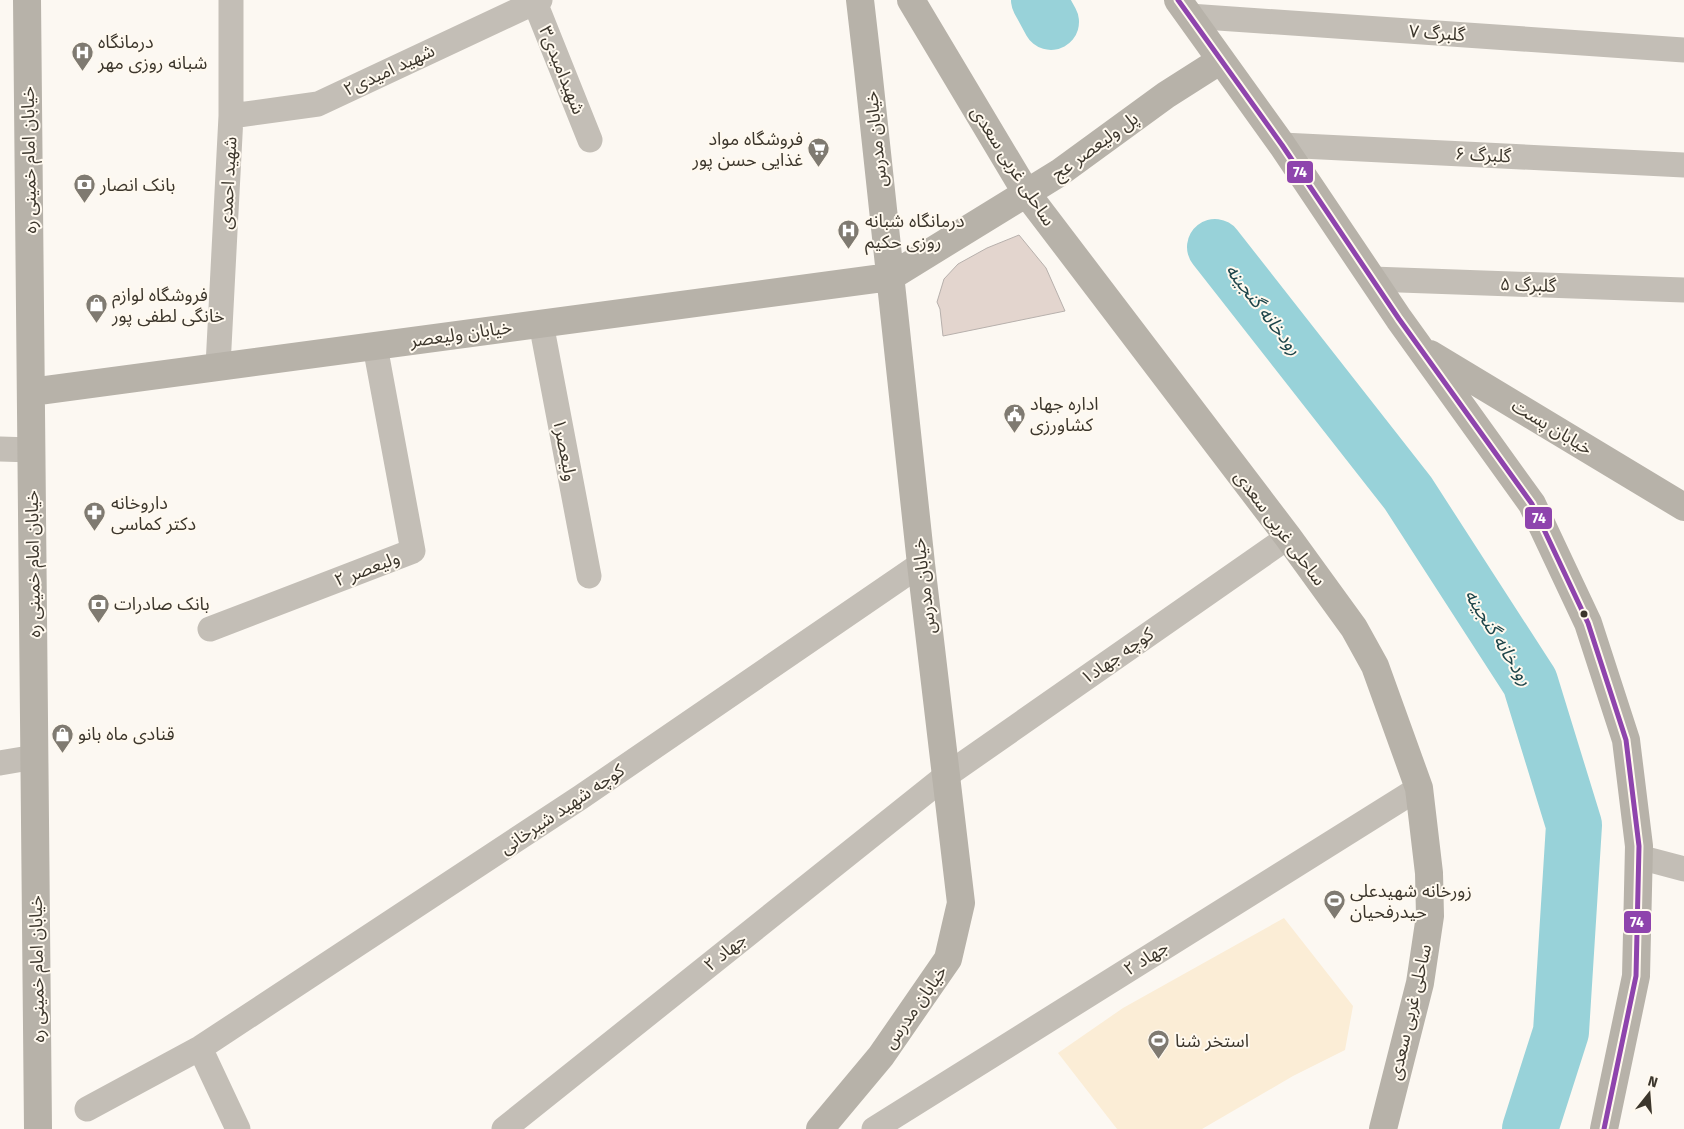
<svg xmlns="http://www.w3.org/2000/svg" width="1684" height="1129" viewBox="0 0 1684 1129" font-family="'Fira Sans','Noto Sans Arabic',sans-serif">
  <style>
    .grass { fill: #fbedd6 }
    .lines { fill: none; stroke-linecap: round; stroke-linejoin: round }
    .river { stroke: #98d2d9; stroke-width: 56 }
    .building { fill: #e3d5ce; stroke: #b7b0ac }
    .street { stroke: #c3beb6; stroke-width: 25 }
    .secondary { stroke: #b7b2a9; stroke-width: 28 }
    .bus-1-casing { stroke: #fff9ef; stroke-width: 9 }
    .bus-1 { stroke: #8e44ad; stroke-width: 5 }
    .bus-dot { fill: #3c362c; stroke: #fff9ef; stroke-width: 2 }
    .labels { text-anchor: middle; stroke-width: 4; stroke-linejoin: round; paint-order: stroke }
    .street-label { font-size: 18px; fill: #3c362c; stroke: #fff9ef }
    .poi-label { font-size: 18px; fill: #3c362c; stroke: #fff9ef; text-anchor: start }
    .water-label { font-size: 19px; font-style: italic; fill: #1d454a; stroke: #fff9ef }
    .line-badge { stroke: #fff9ef; stroke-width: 2 }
    .badge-label { font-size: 14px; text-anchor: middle; font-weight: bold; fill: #fff }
  </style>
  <rect width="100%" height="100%" fill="#fcf8f2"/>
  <path class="grass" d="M1284,918L1353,1006L1345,1050L1293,1076L1202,1129H1117L1058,1053L1123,1008Z"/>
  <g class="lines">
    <path class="river" d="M1039,0L1051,22
      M1215,247L1408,493L1530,682L1574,825L1561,1032L1530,1129"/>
  </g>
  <path class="building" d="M1019,235L1046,268L1065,311L943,336L940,309L937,302L944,279L958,264L987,248Z"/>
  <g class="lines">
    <path class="street" d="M534,0L590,140
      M1189,16L1684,50
      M231,116L318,104L540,0
      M1282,145L1684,165
      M1372,279L1684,290
      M541,323L589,576
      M218,366L231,116V0
      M0,449L32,450
      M210,629L413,551L375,346
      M0,763L35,757
      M1639,857L1684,869
      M200,1048L238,1129
      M87,1109L200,1048L581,797L921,564
      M504,1129L947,775L1288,537
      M874,1129L1419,788"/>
    <path class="secondary" d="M27,0L38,1129
      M911,0L1027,194L1288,537L1354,628L1375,666L1419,788L1429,873L1430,916L1420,983L1383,1129
      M1178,0L1282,145L1399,319L1532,504L1588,623L1626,740L1639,846L1636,976L1604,1129
      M1430,354L1684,507
      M31,392L890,277L1059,173L1166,95L1221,60
      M820,1129L881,1056L948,959L961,903L921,564L868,69L860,0"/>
    <defs>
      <path id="bus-1" d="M1178,0L1282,145L1399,319L1532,504L1588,623L1626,740L1639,846L1636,976L1604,1129"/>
    </defs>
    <use href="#bus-1" class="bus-1-casing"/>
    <use href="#bus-1" class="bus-1"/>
  </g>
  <defs>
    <symbol id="hospital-pin" viewBox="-11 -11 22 30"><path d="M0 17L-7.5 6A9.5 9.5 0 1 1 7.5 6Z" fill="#7f7a71" stroke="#fff9ef"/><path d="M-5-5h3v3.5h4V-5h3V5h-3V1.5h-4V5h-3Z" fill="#fff"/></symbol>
    <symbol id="supermarket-pin" viewBox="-11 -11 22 30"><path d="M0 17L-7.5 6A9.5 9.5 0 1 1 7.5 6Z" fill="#7f7a71" stroke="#fff9ef"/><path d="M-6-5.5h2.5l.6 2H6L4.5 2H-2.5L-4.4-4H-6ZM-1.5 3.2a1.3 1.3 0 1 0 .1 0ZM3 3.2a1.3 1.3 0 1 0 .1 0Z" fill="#fff"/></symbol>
    <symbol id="bank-pin" viewBox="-11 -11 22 30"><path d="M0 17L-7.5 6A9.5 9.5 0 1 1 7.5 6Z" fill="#7f7a71" stroke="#fff9ef"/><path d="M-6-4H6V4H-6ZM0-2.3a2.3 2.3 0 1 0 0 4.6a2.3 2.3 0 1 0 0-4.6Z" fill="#fff"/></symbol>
    <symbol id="shop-pin" viewBox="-11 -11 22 30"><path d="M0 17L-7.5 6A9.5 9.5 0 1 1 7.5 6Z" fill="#7f7a71" stroke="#fff9ef"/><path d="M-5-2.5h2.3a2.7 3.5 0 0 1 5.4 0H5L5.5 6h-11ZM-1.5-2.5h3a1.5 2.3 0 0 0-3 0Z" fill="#fff"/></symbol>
    <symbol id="civic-pin" viewBox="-11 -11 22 30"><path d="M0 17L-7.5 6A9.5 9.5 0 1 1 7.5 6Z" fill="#7f7a71" stroke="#fff9ef"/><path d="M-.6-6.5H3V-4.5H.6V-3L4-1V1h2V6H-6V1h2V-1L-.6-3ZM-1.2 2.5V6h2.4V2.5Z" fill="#fff"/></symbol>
    <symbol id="pharmacy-pin" viewBox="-11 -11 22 30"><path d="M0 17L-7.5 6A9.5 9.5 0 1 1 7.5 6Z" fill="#7f7a71" stroke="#fff9ef"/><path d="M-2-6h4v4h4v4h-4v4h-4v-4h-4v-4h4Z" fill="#fff"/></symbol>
    <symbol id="stadium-pin" viewBox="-11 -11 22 30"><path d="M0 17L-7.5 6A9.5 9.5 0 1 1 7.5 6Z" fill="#7f7a71" stroke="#fff9ef"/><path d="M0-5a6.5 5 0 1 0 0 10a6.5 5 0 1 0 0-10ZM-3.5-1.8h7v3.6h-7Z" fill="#fff"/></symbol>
  </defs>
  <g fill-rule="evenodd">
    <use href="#hospital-pin" x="70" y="40" width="25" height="34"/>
    <use href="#supermarket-pin" x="806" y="136" width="25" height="34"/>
    <use href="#bank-pin" x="72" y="172" width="25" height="34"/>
    <use href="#hospital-pin" x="836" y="218" width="25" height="34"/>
    <use href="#shop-pin" x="84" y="292" width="25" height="34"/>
    <use href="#civic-pin" x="1002" y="402" width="25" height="34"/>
    <use href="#pharmacy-pin" x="82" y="500" width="25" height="34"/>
    <use href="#bank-pin" x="86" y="592" width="25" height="34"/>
    <use href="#shop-pin" x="50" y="722" width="25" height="34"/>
    <use href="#stadium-pin" x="1322" y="888" width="25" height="34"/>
    <use href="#stadium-pin" x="1146" y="1028" width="25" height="34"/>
  </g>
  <circle class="bus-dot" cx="1584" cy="614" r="4.5"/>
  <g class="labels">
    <g class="street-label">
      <text transform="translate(1437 33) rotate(4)" y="6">گلبرگ ۷</text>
      <text transform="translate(389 70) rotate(-25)" y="6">شهید امیدی۲</text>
      <text transform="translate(562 70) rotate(68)" y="6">شهیدامیدی۳</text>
      <text transform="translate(876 139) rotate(-96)" y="6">خیابان مدرس</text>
      <text transform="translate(1095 146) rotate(-36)" y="6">پل ولیعصر عج</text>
      <text transform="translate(1483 155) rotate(3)" y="6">گلبرگ ۶</text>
      <text transform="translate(29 160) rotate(-91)" y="6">خیابان امام خمینی ره</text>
      <text transform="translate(1013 166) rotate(57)" y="6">ساحلی غربی سعدی</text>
      <text transform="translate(228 183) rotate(-87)" y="6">شهید احمدی</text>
      <text transform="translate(1528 285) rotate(2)" y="6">گلبرگ ۵</text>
      <text transform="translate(461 334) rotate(-8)" y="6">خیابان ولیعصر</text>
      <text transform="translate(1552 427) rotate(31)" y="6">خیابان پست</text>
      <text transform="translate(565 450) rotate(79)" y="6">ولیعصر۱</text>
      <text transform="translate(1280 528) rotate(53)" y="6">ساحلی غربی سعدی</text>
      <text transform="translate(33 564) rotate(-91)" y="6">خیابان امام خمینی ره</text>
      <text transform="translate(367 569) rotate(-21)" y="6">ولیعصر ۲</text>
      <text transform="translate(924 586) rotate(-97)" y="6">خیابان مدرس</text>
      <text transform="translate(1117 656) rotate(-35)" y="6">کوچه جهاد۱</text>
      <text transform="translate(562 809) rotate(-34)" y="6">کوچه شهید شیرخانی</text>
      <text transform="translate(725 952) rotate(-39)" y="6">جهاد ۲</text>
      <text transform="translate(1146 958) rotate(-32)" y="6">جهاد ۲</text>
      <text transform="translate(37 969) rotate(-91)" y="6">خیابان امام خمینی ره</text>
      <text transform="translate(915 1007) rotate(-55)" y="6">خیابان مدرس</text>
      <text transform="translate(1410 1012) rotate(-77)" y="6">ساحلی غربی سعدی</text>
    </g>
    <g class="poi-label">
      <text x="98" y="48">درمانگاه<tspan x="98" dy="21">شبانه روزی مهر</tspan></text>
      <text x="803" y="145" text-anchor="end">فروشگاه مواد<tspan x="803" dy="21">غذایی حسن پور</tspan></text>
      <text x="100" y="191">بانک انصار</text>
      <text x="865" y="227">درمانگاه شبانه<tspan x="865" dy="21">روزی حکیم</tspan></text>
      <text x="112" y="301">فروشگاه لوازم<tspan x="112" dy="21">خانگی لطفی پور</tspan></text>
      <text x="1030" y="410">اداره جهاد<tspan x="1030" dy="21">کشاورزی</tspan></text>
      <text x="111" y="509">داروخانه<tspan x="111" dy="21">دکتر کماسی</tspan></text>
      <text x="114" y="610">بانک صادرات</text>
      <text x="78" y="740">قنادی ماه بانو</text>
      <text x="1350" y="897">زورخانه شهیدعلی<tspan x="1350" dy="21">حیدرفحیان</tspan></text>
      <text x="1175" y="1047">استخر شنا</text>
    </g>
    <g class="water-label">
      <text transform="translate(1264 309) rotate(52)" y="7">رودخانه گنجینه</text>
      <text transform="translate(1499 637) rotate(58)" y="7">رودخانه گنجینه</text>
    </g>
  </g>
  <g class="line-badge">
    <rect x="1286" y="160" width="28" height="24" rx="5" fill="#8e44ad"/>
    <rect x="1524" y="506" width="29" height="24" rx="5" fill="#8e44ad"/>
    <rect x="1623" y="910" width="29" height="24" rx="5" fill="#8e44ad"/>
  </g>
  <g class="badge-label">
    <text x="1300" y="177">74</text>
    <text x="1539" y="523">74</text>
    <text x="1637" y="927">74</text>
  </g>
  <g transform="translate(1649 1094) rotate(17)" stroke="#fff9ef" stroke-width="4" paint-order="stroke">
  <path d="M0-4L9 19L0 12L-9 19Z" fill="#3c362c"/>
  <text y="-8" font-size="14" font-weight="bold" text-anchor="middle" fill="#3c362c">N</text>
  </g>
</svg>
